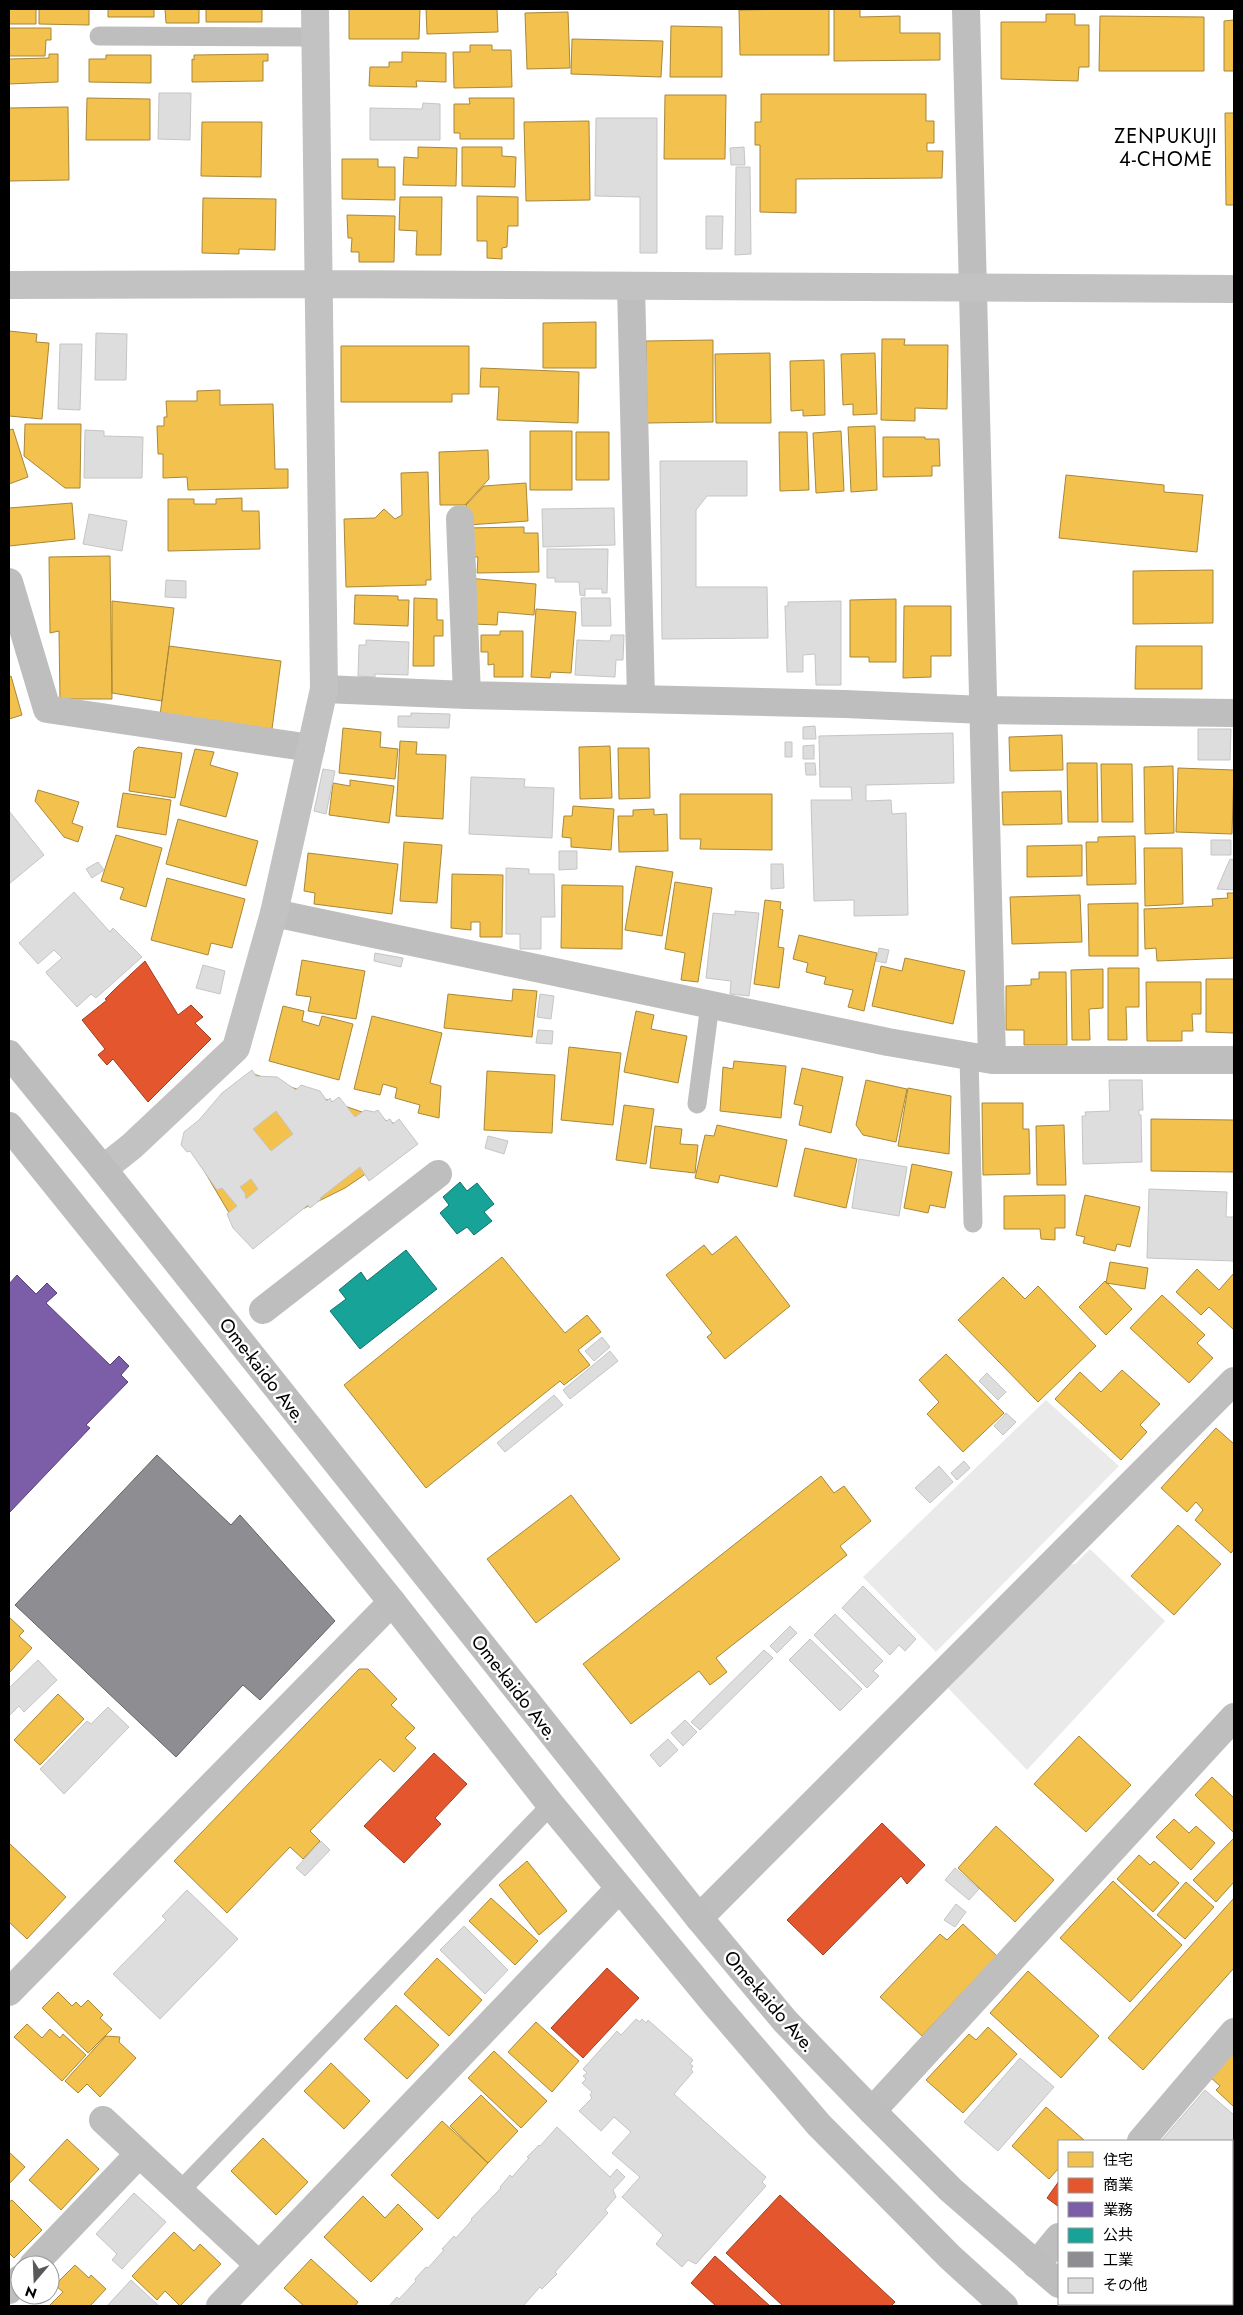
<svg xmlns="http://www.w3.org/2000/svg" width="1243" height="2315" viewBox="0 0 1243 2315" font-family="Jost,'Noto Sans JP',sans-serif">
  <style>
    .green { fill: #eaeaea }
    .homes { fill: #f2c14e; stroke: #a98737 }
    .shops { fill: #e4572e; stroke: #a03d20 }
    .offices { fill: #7b5ea7; stroke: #564275 }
    .public { fill: #17a398; stroke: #10726a }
    .industry { fill: #8d8d92; stroke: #636366 }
    .building { fill: #ddd; stroke: #c5c5c5; fill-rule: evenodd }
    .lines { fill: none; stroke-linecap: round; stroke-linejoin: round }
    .lane { stroke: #bebebe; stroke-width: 19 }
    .street { stroke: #bebebe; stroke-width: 28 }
    .secondary { stroke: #c2c2c2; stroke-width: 28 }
    .primary { stroke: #bdbdbd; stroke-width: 28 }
    .labels { text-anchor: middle; stroke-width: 5; stroke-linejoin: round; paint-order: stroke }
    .street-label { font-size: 19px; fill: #000; stroke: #fff }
    .neighbourhood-label { font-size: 20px; letter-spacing: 1px; fill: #000; stroke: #fff }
  </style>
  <rect width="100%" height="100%" fill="#fff"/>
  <path class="green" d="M1046,1400L1119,1466L936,1652L863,1577Z
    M1090,1549L1165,1621L1027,1770L948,1688L1067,1565L1075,1564Z"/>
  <path class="homes" d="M9,9H36V24H9Z
    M39,9H89V25L39,24Z
    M108,9H154V17H108Z
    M165,9H199V23H166Z
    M206,9H262V22H206Z
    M349,9H420L419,39H349Z
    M426,9H497L498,32L427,34Z
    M797,9H829V55H740L739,10Z
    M834,9H860V17L900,16V33H940V60L834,61Z
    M568,12L570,68L527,69L525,13Z
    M1046,14H1075V25H1089V67H1079L1078,81L1001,79V22H1046Z
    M1100,16L1204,17V71H1099Z
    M1234,20V71H1224V21Z
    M671,26L722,27V77H670Z
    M9,28H51V40H46L45,56H9Z
    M572,39L663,41L661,77L571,74Z
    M470,45H492V50H511L512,87L454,88L453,52H470Z
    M402,52L446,53V82L416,81L417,87L369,86L370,67H389V62H402Z
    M49,54H58V82L9,84V59L49,58Z
    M268,54V61H263V81L192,82V59L194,60V55Z
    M106,55H151V83L89,82V59H106Z
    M761,94H926V121H934V143H927V151H943L942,178L796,179V213L760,212V145H755V122H761Z
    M665,95H726L725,159H664Z
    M87,98L150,99V140H86Z
    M469,98H514V139H460V133H454V104H470Z
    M68,107L69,180L9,181V108Z
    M1225,113H1234V205H1226Z
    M589,121L590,200L526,201L524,122Z
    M202,122H262L261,177L201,176Z
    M418,147L457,148L456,186L403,185L404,157L418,158Z
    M462,147H502V156L516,157L515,187L462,186Z
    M342,159H378V167H395V200L342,199Z
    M477,196L518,197V226H508L507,247L502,248V259L487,258V241H477Z
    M400,197H442L441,255H416L417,231L399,230Z
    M203,198L276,199L275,250L239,249V254L202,253Z
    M347,215L395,216L394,262H359V252H351L352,238H348Z
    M596,322V368H543V323Z
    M9,331L37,334L36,342L49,343L42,419L9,416Z
    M882,339H905L904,345H948L947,409L915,408V421L881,420Z
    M713,340V422L647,423L646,341Z
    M341,346H469V394H452V402H341Z
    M770,353L771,423H716L715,354Z
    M875,353L877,414L853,415V404L843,405L841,354Z
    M824,360L825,415L803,416V410L791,411L790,361Z
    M481,368L579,372L578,423L497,420L499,387H480Z
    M220,390V405L273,404L275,469H288V488L188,490L187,477L163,478V454H158L157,426H164V417H167L166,401H197V391Z
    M25,424H81L80,488H65L24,456Z
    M875,426L877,490L851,492L848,427Z
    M13,429L28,477L9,484V430Z
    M530,431H572V490H530Z
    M841,431L844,491L816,493L813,433Z
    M576,432H609V480H576Z
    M779,432H807L809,490L780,491Z
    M883,437H925V439H939L940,466H932V476L883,477Z
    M488,450L489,479L465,505H440L439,452Z
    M428,472L431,580H426V585L346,587L344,519L375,518L384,509L395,519L402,515L401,473Z
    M1066,475L1164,485V492L1203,495L1197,552L1059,538Z
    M526,483L528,521L467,525L466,505L484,486Z
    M242,498V511H259L260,549L168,551V499H194V504H216V499Z
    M72,503L75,539L9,546V508Z
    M524,527V533H538L539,572L477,573L478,557H465V528Z
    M110,556L112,699H60L59,631L50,633L49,557Z
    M1213,570V623L1133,624V571Z
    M467,578L536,584L534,615L498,612L497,625L473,624Z
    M355,595L398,596V600H409L408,626L354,624Z
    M414,598L437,599V620H443V636H434V666H413Z
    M896,599V662H869V657H850V600Z
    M112,601L174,608L162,701L112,693Z
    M904,606H951V656H931V677L903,678Z
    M536,609L576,612L571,673L551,672L550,678L531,677Z
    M500,631H523V677H494V664L488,665V652H481V635H500Z
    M169,646L281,661L272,729L160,715Z
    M1136,646H1202V689H1135Z
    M11,676L22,715L9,719V677Z
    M343,728L381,732L380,747L398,749L395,779L339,773Z
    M1062,735L1063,770L1010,771L1009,737Z
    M400,741L417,742L416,754L446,755L443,819L396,816Z
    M610,746L612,798L580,799L579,747Z
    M138,747L182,753L175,798L129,791L134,751Z
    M618,748H649L650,798L619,799Z
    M195,749L214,752L210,765L238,773L226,817L180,805Z
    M1067,763H1097L1098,822H1068Z
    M1101,764H1132L1133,822H1102Z
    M1173,766L1174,833L1145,834L1144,767Z
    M1178,768L1234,770L1232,834L1176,832Z
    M350,780L394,786L389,823L329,815L333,783L350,786Z
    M38,790L79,802L72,823L83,827L78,842L64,837L35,801Z
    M1061,791L1062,824L1003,825L1002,792Z
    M123,793L171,800L166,835L117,827Z
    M680,794H772V850L700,849L701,839H680Z
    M573,806L614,809L611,850L571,847V838L562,837L564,816H572Z
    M654,809V815L667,814L668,851L619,852L618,816H633V810Z
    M178,819L258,841L246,886L166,864Z
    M116,835L162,848L146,907L120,899L124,888L101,881Z
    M1135,836L1136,884L1087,885L1086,842H1098V837Z
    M404,842L442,845L437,903L400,901Z
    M1082,845V876L1027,877V846Z
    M1144,848H1182L1183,904L1145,906Z
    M308,853L398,864L392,914L314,904L315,893L304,891Z
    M636,866L673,872L662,936L625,930Z
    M452,874L503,875L502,937H480V922H471V930L451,928Z
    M167,878L245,899L232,948L211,943L208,955L151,940Z
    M675,882L712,888L698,982L681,980L685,953L665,949Z
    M562,885L623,886L622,949L561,948Z
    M1227,893H1234V958L1157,961L1156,948L1145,949L1144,909L1213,906L1212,899L1228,898Z
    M1080,895L1082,942L1012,944L1010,897Z
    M765,900L781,902L780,909L783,910L778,947L784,948L779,988L754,984Z
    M1138,903V956H1089L1088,904Z
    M799,935L877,953L864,1011L848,1007L853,990L824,984L826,977L806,972L808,963L793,959Z
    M905,958L965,971L953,1024L872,1006L881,966L902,971Z
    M302,960L365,971L356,1019L308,1011L311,997L296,995Z
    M1108,968H1139V1007H1126L1127,1040H1108Z
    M1103,969V1008L1089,1009L1090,1040H1072L1071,970Z
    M1039,972H1066L1067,1045H1024V1030H1006V986L1031,985V979H1039Z
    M1206,979H1234V1033L1206,1032Z
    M1146,982H1201V1014H1192L1193,1031H1182V1041H1147Z
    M513,989L537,991L532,1037L444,1028L448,994L512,1001Z
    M283,1006L304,1011L302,1021L319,1026L322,1016L353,1024L339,1080L269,1061Z
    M636,1011L654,1015L651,1029L687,1036L678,1083L624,1072Z
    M372,1016L442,1033L430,1083L441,1086L439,1118L418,1113L420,1105L395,1098L397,1088L383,1084L380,1095L354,1089Z
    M569,1047L621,1053L613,1125L561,1120Z
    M734,1061L786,1066L781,1118L720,1111L723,1067L733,1069Z
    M802,1068L843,1077L831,1133L799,1125L803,1106L794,1104Z
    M487,1071L555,1075L552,1133L484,1130Z
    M251,1073L396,1124L411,1143L345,1188L244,1238L184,1137Z
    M866,1080L907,1089L896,1142L863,1135L856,1125Z
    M908,1088L951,1096L949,1154L898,1146Z
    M982,1103H1023V1129H1029L1030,1174L983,1175Z
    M624,1105L654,1109L646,1164L616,1160Z
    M1151,1119L1234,1120V1172L1151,1171Z
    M717,1125L787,1140L777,1187L720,1175L718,1183L695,1178L705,1135L714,1136Z
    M1064,1125L1066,1185H1037L1036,1126Z
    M655,1126L682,1129L680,1144L698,1145L695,1173L650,1168Z
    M805,1148L857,1159L846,1208L794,1196Z
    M912,1164L952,1172L945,1208L930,1205L928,1213L904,1208Z
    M1065,1195V1228H1055V1240L1041,1239L1040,1229H1004V1196Z
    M1085,1195L1140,1207L1130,1247L1117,1244L1115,1251L1083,1243L1085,1237L1076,1235Z
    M736,1236L790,1306L725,1359L707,1337L712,1333L666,1275L704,1245L712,1255Z
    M502,1257L565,1333L587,1315L601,1332L578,1350L590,1365L564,1385L560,1381L426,1488L344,1385Z
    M1110,1262L1148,1268L1145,1289L1106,1283Z
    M1197,1269L1219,1290L1234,1273V1330L1209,1307L1201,1315L1176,1292Z
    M1003,1277L1025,1299L1038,1286L1096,1346L1038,1402L958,1320Z
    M1105,1281L1132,1309L1106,1335L1079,1307Z
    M1162,1295L1205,1335L1197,1343L1213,1358L1189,1383L1130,1328Z
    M946,1354L1004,1413L963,1452L927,1414L939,1402L919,1380Z
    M1122,1370L1160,1404L1140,1425L1147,1432L1121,1460L1055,1399L1080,1372L1101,1392Z
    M1216,1428L1234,1444V1549L1231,1553L1195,1520L1203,1510L1196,1502L1187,1512L1161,1488Z
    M821,1476L834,1493L844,1486L871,1521L840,1546L847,1555L716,1658L727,1672L710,1685L699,1671L631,1724L583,1664Z
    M571,1495L620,1559L536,1623L487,1559Z
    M1178,1525L1221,1564L1174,1615L1131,1576Z
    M9,1617L24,1631L19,1636L32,1648L9,1673Z
    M359,1669H368L397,1699L391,1705L415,1728L405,1738L416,1748L394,1772L380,1759L310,1831L320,1841L303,1859L290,1847L227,1913L174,1861Z
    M58,1694L84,1719L40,1765L14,1740Z
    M1079,1736L1131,1785L1086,1832L1034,1784Z
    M1212,1777L1234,1798V1833L1195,1795Z
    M1174,1819L1189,1833L1196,1826L1215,1843L1191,1870L1156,1837Z
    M996,1826L1054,1880L1015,1922L958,1868Z
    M1234,1838V1882L1216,1902L1193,1880Z
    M9,1843L66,1897L27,1939L9,1922Z
    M1139,1855L1150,1865L1154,1861L1179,1883L1153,1912L1117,1879Z
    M527,1861L567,1911L539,1935L499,1885Z
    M1113,1881L1182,1945L1130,2002L1060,1938Z
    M1186,1882L1214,1907L1185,1939L1157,1915Z
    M491,1898L538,1941L515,1965L469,1921Z
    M1234,1898V1968L1143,2070L1108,2038Z
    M963,1924L997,1956L922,2036L880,1997L940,1934L947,1940Z
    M437,1958L482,2000L449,2036L404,1994Z
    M1028,1971L1099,2036L1061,2078L990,2013Z
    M58,1992L72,2006L76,2002L81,2007L88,2000L103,2015L100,2018L112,2029L88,2053L42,2008Z
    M396,2005L439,2045L407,2079L364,2039Z
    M536,2022L579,2061L552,2092L508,2052Z
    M27,2024L42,2038L50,2029L60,2038L63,2034L86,2055L62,2081L14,2037Z
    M988,2027L1017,2054L963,2113L926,2080L969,2034L976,2040Z
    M106,2036L120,2037L119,2042L136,2058L100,2097L87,2084L78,2093L65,2081Z
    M1234,2050V2107L1216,2090L1220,2086L1210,2077Z
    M494,2051L547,2101L521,2128L468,2078Z
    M331,2063L370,2101L344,2129L304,2091Z
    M481,2095L518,2131L488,2163L450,2126Z
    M1046,2107L1084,2140L1059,2141V2168L1049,2179L1012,2146Z
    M442,2121L488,2163L438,2219L391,2175Z
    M263,2138L308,2182L276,2215L231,2171Z
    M67,2139L99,2169L61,2210L29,2180Z
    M9,2152L25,2167L9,2184Z
    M363,2196L385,2218L398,2204L423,2229L371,2282L324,2237Z
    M12,2200L42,2230L14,2258L9,2253V2202Z
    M174,2232L194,2251L200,2244L221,2264L180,2306L165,2291L157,2300L132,2276Z
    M311,2259L358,2302L355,2306H304L284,2288Z
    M75,2265L89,2278L91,2275L106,2289L90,2306H49L63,2292L55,2285Z"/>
  <path class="shops" d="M145,961L178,1015L191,1005L203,1017L195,1023L211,1039L148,1102L113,1059L107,1065L98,1055L105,1049L82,1020L107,1000L105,999L116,988Z
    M434,1753L467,1784L435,1818L441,1824L404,1863L364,1826Z
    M882,1823L925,1865L907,1884L901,1876L823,1955L787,1920Z
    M607,1968L639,1998L583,2058L551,2028Z
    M1059,2181V2207L1047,2198Z
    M780,2195L895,2302L891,2306H783L726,2253Z
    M715,2256L770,2306H716L691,2283Z"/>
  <path class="offices" d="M17,1275L36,1294L47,1283L57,1293L46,1303L110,1365L119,1356L129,1366L121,1375L128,1382L86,1425L90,1428L9,1513V1284Z"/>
  <path class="public" d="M460,1182L467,1191L477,1183L494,1204L484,1212L492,1221L474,1235L467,1227L457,1234L440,1213L449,1205L443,1197Z
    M406,1250L437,1289L360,1349L330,1311L346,1299L339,1290L361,1272L367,1281Z"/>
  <path class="industry" d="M157,1455L231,1525L240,1515L335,1621L260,1700L243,1685L176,1757L15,1605Z"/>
  <path class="building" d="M159,93H191L190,140L158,139Z
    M423,103L440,104V140H370V108L422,109Z
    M596,118H657V253H640V197L595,196Z
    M744,147L745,165H731L730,148Z
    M736,167H750L751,254L735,255Z
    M706,216H723L722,249H706Z
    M96,333L127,334L126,380H95Z
    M60,344H82L80,410L58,409Z
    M85,430L104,431V436L143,437L142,478H84Z
    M660,461H747V496H707L696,510V587H767L768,638L662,639Z
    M614,508L615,545L543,547L542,509Z
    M89,514L127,521L122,551L83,544Z
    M547,549H608L607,593H602V589H585V596L580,595L579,582H555V578H547Z
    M166,580L186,581V598L165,597Z
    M581,598H610L611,626H582Z
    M841,601V685H816L815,654L803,655V672H787L785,606H788V602Z
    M611,635H624L623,660H616L615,677L575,675L577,640L610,641Z
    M366,640L409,642L408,675L375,674V677L358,676L359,645H366Z
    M411,713L450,714L449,728L398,727V716H411Z
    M815,726L816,739H803V727Z
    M1198,729H1231L1230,760H1198Z
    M953,733L954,783L866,785V801L891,800L892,814L906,813L908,915L854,916V900L814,901L811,800H852L851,787H820L819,736Z
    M785,742H792V757H785Z
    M814,745V759H803V746Z
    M805,763H815L816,775H806Z
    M323,769L335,771L326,814L314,811Z
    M471,777L525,779L524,787L554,788L552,838L469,834Z
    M9,811L44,855L9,884Z
    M1211,840H1231V855H1211Z
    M559,851H577V869L559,870Z
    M1230,859L1234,860V890L1217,889Z
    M98,862L104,870L92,878L86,869Z
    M771,864H783L784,888L771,889Z
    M506,868L529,869V874H554L555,917H541V949H520V934H506Z
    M74,892L110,932L113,928L142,957L96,998L91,994L77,1007L47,974L46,972L62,958L54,950L38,964L19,943Z
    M735,911L759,913L749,996L730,994L731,981L706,978L713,913L735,915Z
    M879,948L889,950L886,963L876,961Z
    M375,953L403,958L401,967L374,961Z
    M203,965L225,971L220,994L196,988Z
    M540,994L554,996L551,1019L537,1017Z
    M538,1030L553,1031L552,1044L536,1043Z
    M252,1070L256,1076L277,1077L296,1090L301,1085L320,1091L327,1101L330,1098L332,1102L339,1097L355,1117L365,1110L374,1112L378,1110L386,1121L390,1119L393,1124L399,1119L418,1144L369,1181L360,1167L320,1198L321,1199L310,1208L308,1205L253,1249L233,1228L227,1214L237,1206L222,1188L217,1190L190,1151L187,1152L181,1145L184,1132L199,1120L222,1093ZM276,1111L293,1134L271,1151L253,1129ZM251,1179L258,1189L246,1199L245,1193L240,1187Z
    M1109,1080H1142L1143,1110H1139V1115H1141L1142,1162L1083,1164L1082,1116H1086L1085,1112L1110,1111Z
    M488,1136L508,1141L504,1154L485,1148Z
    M859,1159L907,1167L899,1216L852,1208Z
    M1149,1189L1227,1192L1226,1217H1234V1261L1147,1258Z
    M602,1337L610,1347L594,1361L585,1351Z
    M610,1351L618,1361L570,1399L563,1390Z
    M987,1373L1006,1392L998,1400L979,1381Z
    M554,1395L563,1405L505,1452L497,1443Z
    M1006,1413L1016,1422L1003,1435L994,1426Z
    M964,1461L970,1468L957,1480L951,1473Z
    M939,1466L953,1482L930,1503L915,1488Z
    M863,1586L916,1639L905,1651L899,1645L890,1655L842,1608Z
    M835,1614L883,1661L873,1671L879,1676L867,1688L814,1635Z
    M790,1626L797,1633L777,1653L770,1646Z
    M810,1639L862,1689L840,1711L789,1660Z
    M764,1650L773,1658L700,1730L691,1722Z
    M38,1660L57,1680L24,1712L19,1706L9,1716V1688Z
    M108,1707L129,1727L64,1794L40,1769L87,1721L91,1724Z
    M685,1720L697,1732L683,1746L671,1733Z
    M668,1739L678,1750L660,1767L650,1755Z
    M321,1841L330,1850L305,1876L296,1868Z
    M955,1868L979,1889L969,1900L945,1880Z
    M187,1890L238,1939L160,2019L113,1974L166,1920L162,1916Z
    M956,1904L966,1912L955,1927L944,1920Z
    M464,1926L508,1970L485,1994L440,1950Z
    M636,2019L640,2022L642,2019L646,2023L648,2020L693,2060L690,2064L693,2066L691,2069L693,2072L674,2094L766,2177L762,2182L766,2186L696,2264L688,2260L682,2267L656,2244L663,2235L622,2197L640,2177L612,2153L631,2132L614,2117L601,2131L579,2111L592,2098L590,2095L592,2092L582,2083L586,2079L583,2076L587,2073L583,2069L617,2031L621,2035Z
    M1020,2058L1054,2087L998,2151L964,2122Z
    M1205,2090L1234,2115V2193L1232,2196V2141H1161Z
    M557,2127L610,2177L617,2169L625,2177L613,2190L616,2197L605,2210L608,2213L555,2272L557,2274L542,2289L540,2287L523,2306H389L397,2297L399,2299L416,2281L415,2279L426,2267L428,2268L444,2250L442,2249L454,2236L456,2238L472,2220L471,2219L501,2188L500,2187L510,2175L512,2177L529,2158L527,2157L539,2145L540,2146Z
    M134,2193L166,2222L122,2269L112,2260L117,2254L96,2234Z
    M131,2280L159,2306H107Z"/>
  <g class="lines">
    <path class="lane" d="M99,36L315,37
      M969,1056L973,1223
      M697,1104L710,1004
      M179,2192L551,1805"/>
    <path class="street" d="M966,9L992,1060
      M631,286L641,698
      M460,519L467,695
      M9,582L47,709L311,748
      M324,689L467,695L845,704L984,710L1234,713
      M274,913L888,1042L992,1060H1234
      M263,1310L438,1174
      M699,1918L1234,1381
      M9,1992L392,1602
      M872,2111L1234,1717
      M103,2120L259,2265
      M1141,2141L1234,2032
      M33,2265L139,2154
      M1036,2265L1059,2237
      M9,2290L20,2279
      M220,2306L619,1889"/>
    <path class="secondary" d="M9,285L319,284L1234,289
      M103,1169L132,1146L236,1048L274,913L324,689L315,9"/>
    <path class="primary" d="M9,1054L103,1169L699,1918L785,2021L872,2111L951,2190L1059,2284
      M9,1126L392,1602L551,1805L716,2005L819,2125L950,2257L1004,2306
      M1083,2304L1086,2306"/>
  </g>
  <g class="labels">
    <g class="street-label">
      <text transform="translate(263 1370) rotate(52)" y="7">Ome-kaido Ave.</text>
      <text transform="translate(515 1687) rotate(52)" y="7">Ome-kaido Ave.</text>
      <text transform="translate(770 2001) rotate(49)" y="7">Ome-kaido Ave.</text>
    </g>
    <g class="neighbourhood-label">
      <text x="1166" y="143">ZENPUKUJI<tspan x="1166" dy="23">4-CHOME</tspan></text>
    </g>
  </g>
  <rect width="1243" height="2315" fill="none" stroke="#000000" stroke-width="20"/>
  <rect x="1058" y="2140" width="175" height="165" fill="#ffffff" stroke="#999999"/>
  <rect x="1068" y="2152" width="25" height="15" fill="#f2c14e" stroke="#999999"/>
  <text x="1103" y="2165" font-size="15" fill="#000000">住宅</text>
  <rect x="1068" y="2178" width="25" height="15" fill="#e4572e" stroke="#999999"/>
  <text x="1103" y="2190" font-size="15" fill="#000000">商業</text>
  <rect x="1068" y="2202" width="25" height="15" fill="#7b5ea7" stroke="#999999"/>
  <text x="1103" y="2215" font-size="15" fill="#000000">業務</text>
  <rect x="1068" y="2228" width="25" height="15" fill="#17a398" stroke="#999999"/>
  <text x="1103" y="2240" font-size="15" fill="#000000">公共</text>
  <rect x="1068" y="2252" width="25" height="15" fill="#8d8d92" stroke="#999999"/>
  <text x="1103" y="2265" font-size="15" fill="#000000">工業</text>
  <rect x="1068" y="2278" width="25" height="15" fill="#dddddd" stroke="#999999"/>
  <text x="1103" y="2290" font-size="15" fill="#000000">その他</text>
  <g transform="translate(35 2280) rotate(199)"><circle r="24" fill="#ffffff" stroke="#999999"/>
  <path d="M0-4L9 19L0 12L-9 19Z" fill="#595959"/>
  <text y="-8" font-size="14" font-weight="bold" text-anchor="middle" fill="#000000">N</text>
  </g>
</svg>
